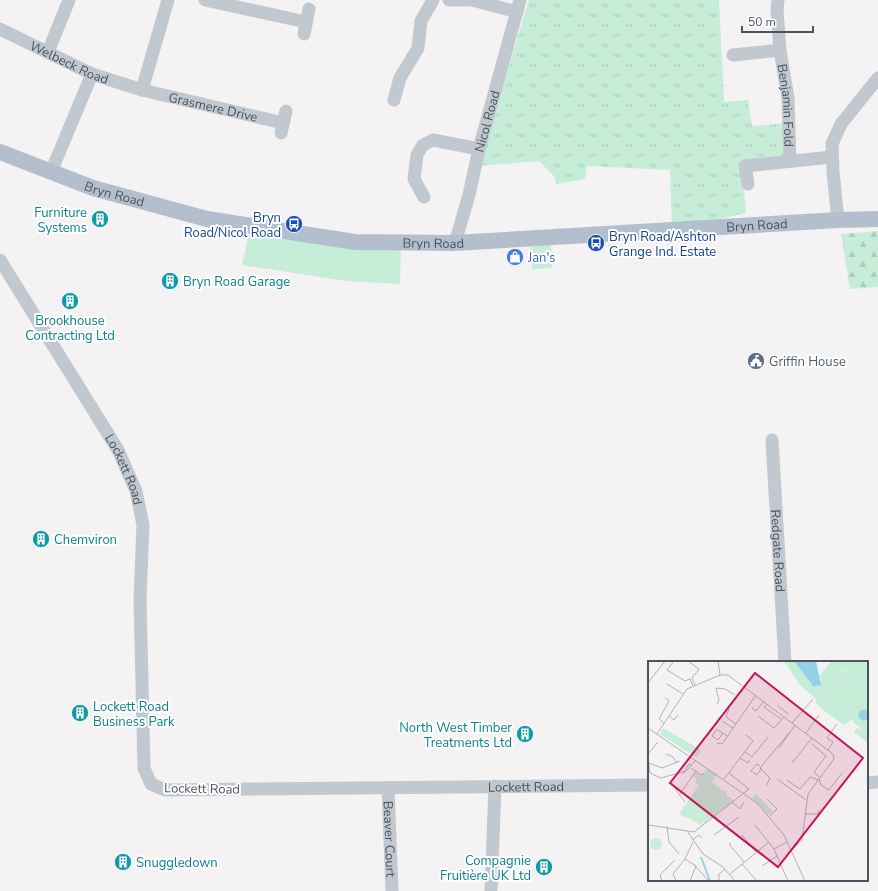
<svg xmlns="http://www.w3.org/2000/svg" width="878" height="891" viewBox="0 0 878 891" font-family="'Nunito Sans',sans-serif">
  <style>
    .green { fill: #c5edd7 }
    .forest { fill: url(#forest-firs) }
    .park { fill: url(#park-tufts) }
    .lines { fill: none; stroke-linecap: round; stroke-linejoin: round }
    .minor { stroke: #c1c8cf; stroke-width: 13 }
    .major { stroke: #b4bfce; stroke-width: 16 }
    .labels { text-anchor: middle; stroke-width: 4; stroke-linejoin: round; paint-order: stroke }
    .street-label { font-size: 13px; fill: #4b545e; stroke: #fff }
    .culture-label { font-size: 13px; fill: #0d838f; stroke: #fff; text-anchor: start }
    .transit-label { font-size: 13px; fill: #164399; stroke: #fff; text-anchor: end }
    .shop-label { font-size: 13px; fill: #366cbe; stroke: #fff; text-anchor: start }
    .service-label { font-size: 13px; fill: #4e5e75; stroke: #fff; text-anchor: start }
    .inset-river { fill: none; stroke: #95d1e6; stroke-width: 2 }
    .inset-road { fill: none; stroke: #b0b3b7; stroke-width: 1 }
    .view { fill: #c2185b; fill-opacity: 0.15; stroke: #c2185b; stroke-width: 2 }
    .inset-edge { fill: none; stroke: #4b545e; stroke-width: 2 }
  </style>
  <defs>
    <pattern id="forest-firs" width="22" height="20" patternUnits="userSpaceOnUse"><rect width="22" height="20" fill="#c5edd7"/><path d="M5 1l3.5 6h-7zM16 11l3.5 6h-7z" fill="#abcdbb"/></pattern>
    <pattern id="park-tufts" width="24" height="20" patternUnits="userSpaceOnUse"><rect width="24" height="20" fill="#c5edd7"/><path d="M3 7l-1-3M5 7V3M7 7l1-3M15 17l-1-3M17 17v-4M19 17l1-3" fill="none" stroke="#abcdbb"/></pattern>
  </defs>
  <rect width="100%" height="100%" fill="#f4f2f2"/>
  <path class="green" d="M250,230L401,246L400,284L346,281L242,265Z
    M551,245L552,268L532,269L531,247Z"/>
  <path class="forest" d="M878,231V287L850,289L841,234Z"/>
  <path class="park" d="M529,0H719L724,102L748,100L752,126L787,123L788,159L742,166L746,213L672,230L670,170L587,166L585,179L556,184L555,177L539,161L478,166Z"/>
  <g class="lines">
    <g class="minor">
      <path d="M205,0L306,22"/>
      <path d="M449,0H467"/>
      <path d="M472,0L517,12"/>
      <path id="s1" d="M778,0L777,10L780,50L788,98L790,161"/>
      <path id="s2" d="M0,29L92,74L142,90L283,123"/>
      <path d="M304,34L309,9"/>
      <path d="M48,52L69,0"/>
      <path d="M733,55L780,50"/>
      <path d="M142,90L168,0"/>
      <path d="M394,100L400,78L418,48L421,21L433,0"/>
      <path d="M281,133L286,111"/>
      <path d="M51,172L92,74"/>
      <path d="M748,184L745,166L832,157"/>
      <path d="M424,197L414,179L417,155L423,145L433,140L479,149"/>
      <path d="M838,220L833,172L832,144L841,124L878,78"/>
      <path id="s3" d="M455,243L469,195L479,149L520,0"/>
      <path id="s4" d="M0,260L118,450L136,491L143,525L140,599L144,768L151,784L165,790L649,785"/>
      <path id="s5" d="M772,440L785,662"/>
      <path d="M867,783L878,782"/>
      <path id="s6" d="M388,788L392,891"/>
      <path d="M491,891L495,786"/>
    </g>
    <path class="major" id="s7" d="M0,152L93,188L207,219L355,242L455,243L838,220L878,219"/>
  </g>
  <defs>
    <symbol id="building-disc" viewBox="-11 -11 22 22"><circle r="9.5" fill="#0f9aa8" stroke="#fff"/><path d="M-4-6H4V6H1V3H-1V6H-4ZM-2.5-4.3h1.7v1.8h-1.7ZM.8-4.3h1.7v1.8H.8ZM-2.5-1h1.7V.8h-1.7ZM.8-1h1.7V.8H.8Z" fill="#fff"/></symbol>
    <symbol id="bus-disc" viewBox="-11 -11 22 22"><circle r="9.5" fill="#1a4fb4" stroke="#fff"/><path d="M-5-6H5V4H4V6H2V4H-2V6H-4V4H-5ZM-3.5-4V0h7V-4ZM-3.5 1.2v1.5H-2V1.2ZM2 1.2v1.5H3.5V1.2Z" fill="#fff"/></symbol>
    <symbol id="shop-disc" viewBox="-11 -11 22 22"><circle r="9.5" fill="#3f7fe0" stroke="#fff"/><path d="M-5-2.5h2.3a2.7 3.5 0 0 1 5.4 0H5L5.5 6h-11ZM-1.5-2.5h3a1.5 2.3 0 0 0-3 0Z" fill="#fff"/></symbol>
    <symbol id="civic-disc" viewBox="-11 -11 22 22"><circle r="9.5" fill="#5c6f8a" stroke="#fff"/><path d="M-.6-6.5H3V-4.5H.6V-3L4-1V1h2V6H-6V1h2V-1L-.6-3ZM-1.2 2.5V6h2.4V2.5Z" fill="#fff"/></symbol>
  </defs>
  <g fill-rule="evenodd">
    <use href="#building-disc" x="90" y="209" width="20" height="20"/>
    <use href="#bus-disc" x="284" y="214" width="20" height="20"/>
    <use href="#bus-disc" x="586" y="233" width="20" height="20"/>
    <use href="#shop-disc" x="505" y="247" width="20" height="20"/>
    <use href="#building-disc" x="160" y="271" width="20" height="20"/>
    <use href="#building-disc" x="60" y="291" width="20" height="20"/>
    <use href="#civic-disc" x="746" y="351" width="20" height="20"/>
    <use href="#building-disc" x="31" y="529" width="20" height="20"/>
    <use href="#building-disc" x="70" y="703" width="20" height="20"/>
    <use href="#building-disc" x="515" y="724" width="20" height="20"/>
    <use href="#building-disc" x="113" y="852" width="20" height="20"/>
    <use href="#building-disc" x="534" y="857" width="20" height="20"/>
  </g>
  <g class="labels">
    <g class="street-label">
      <text dy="5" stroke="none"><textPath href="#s2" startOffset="77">Welbeck Road</textPath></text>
      <text dy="5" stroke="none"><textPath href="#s1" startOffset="106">Benjamin Fold</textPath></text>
      <text dy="5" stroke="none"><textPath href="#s2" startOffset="228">Grasmere Drive</textPath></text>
      <text dy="5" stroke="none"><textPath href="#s3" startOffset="126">Nicol Road</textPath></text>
      <text dy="5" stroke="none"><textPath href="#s7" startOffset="122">Bryn Road</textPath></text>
      <text dy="5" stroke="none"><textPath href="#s7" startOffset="770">Bryn Road</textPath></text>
      <text dy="5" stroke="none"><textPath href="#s7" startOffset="446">Bryn Road</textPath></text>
      <text dy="5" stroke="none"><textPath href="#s4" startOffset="244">Lockett Road</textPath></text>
      <text dy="5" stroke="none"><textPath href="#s5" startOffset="111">Redgate Road</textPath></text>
      <text dy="5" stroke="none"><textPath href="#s4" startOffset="940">Lockett Road</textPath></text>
      <text transform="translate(202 788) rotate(1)" y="5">Lockett Road</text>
      <text dy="5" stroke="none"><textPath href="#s6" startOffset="51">Beaver Court</textPath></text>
    </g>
    <g class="culture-label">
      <text x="87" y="217" text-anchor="end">Furniture<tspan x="87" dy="15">Systems</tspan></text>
      <text x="183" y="286">Bryn Road Garage</text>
      <text x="70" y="325" text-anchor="middle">Brookhouse<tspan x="70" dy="15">Contracting Ltd</tspan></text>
      <text x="54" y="544">Chemviron</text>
      <text x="93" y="711">Lockett Road<tspan x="93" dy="15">Business Park</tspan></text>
      <text x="512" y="732" text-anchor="end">North West Timber<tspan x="512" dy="15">Treatments Ltd</tspan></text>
      <text x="531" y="865" text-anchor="end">Compagnie<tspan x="531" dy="15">Fruitière UK Ltd</tspan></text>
      <text x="136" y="867">Snuggledown</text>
    </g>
    <g class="transit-label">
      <text x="281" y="222">Bryn<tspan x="281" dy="15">Road/Nicol Road</tspan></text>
      <text x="609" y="241" text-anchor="start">Bryn Road/Ashton<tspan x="609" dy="15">Grange Ind. Estate</tspan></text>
    </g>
    <g class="shop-label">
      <text x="528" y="262">Jan's</text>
    </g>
    <g class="service-label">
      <text x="769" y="366">Griffin House</text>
    </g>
  </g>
  <g transform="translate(648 661)">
    <rect width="220" height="220" fill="#f4f2f2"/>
    <path d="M208,5L220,13V63H218L203,59L207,55L199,54L190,45L181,41L174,48L168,42L185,26L184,20L196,23L188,16L189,13ZM108,133L125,150L121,154L104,137ZM2 183a6 6 0 1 1 12 0a6 6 0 1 1-12 0Z" fill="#c5edd7"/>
    <path d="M136,0H146L166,26H169L173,19L171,15L184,0H217L220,1V13L208,5L194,10L188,16L196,24L191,25L184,20L185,26L168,42V38L152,24ZM180,41L190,45L199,54L205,48L208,49L207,56L196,64L174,48ZM208,59L220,63V82L206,71L208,67L214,68L205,61ZM15,67L53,89L49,97L12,73Z" fill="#c5edd7"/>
    <path d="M59,108L69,113L64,121L74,129L79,130V135L87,140L53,164L31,153L51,124L47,122L49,118L45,116L48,111L54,114Z" fill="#c5edd7"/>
    <path d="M146,0H168L173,24L166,26ZM210.5 54a5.5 5.5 0 1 1 11 0a5.5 5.5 0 1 1-11 0Z" fill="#95d1e6"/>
    <path class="inset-river" d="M53,196L62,220"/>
    <path class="inset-road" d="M26,0L19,9L37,20L42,18L45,25M40,0L51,8L44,17L47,24M70,0L72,14M0,22L17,0M19,23L35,33M69,43L71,39L68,27L77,28L87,34M119,43L116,46L133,58M129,44L140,53M104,47L108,50L116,40M81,48L78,56L88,63M21,55L26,59L30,54M110,55L126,67L136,56M74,60L85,67M16,62L11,58L21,40L17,37M144,62L165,38M0,67L109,142L136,174L157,220M75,72L70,79L64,75L69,68L70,69L75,72L79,75M158,72L171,54M9,73L39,28L72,14H80L185,93L186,98L160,133L154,179L145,188M69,82L74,83L108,34M164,83L178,95L166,111L172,117M131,87L147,64M180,89L185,81L179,77L189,63M97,91L104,96L120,76M0,93L10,81M18,93L25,96L29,102M0,97L2,112L13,117L38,110L48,99M92,97L100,102L101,99M1,102L14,107L32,100M144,102L164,77M112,105L109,103L103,110L109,114L113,108M43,107L54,114L56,112M35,113L41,103L44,105M76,118L105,80L98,74M129,118L158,139M171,118L173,124L181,129L194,112M139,119L152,128L162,116L170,119M118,125L122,117L112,107L141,72M26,126L37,141M32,133L48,110M119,138L129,148L122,155M85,142L92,148L96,141M157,153H170L171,149M67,155L76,165M0,164L46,171L101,128L81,112M107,164L126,188L140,220M19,165L21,181L31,193M39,170L55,193L75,206L87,220M66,174L91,156M94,174L108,191M44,179L51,174L54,177M83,182L81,183L96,201M126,188L139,181M37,198L48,205L42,220M94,203L109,220M114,205L129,195M48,206L60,219M82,213L121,181M14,220L12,214L27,199M28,220L25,213L37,198L45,181M71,220V213L77,208"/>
    <path class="view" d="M107,12L215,97L130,206L22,122Z"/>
    <rect width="220" height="220" class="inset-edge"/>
  </g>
  <path d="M742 26v6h71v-6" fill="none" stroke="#4b545e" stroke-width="2"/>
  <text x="748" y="26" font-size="12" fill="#4b545e" stroke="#ffffff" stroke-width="3" paint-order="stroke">50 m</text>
</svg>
